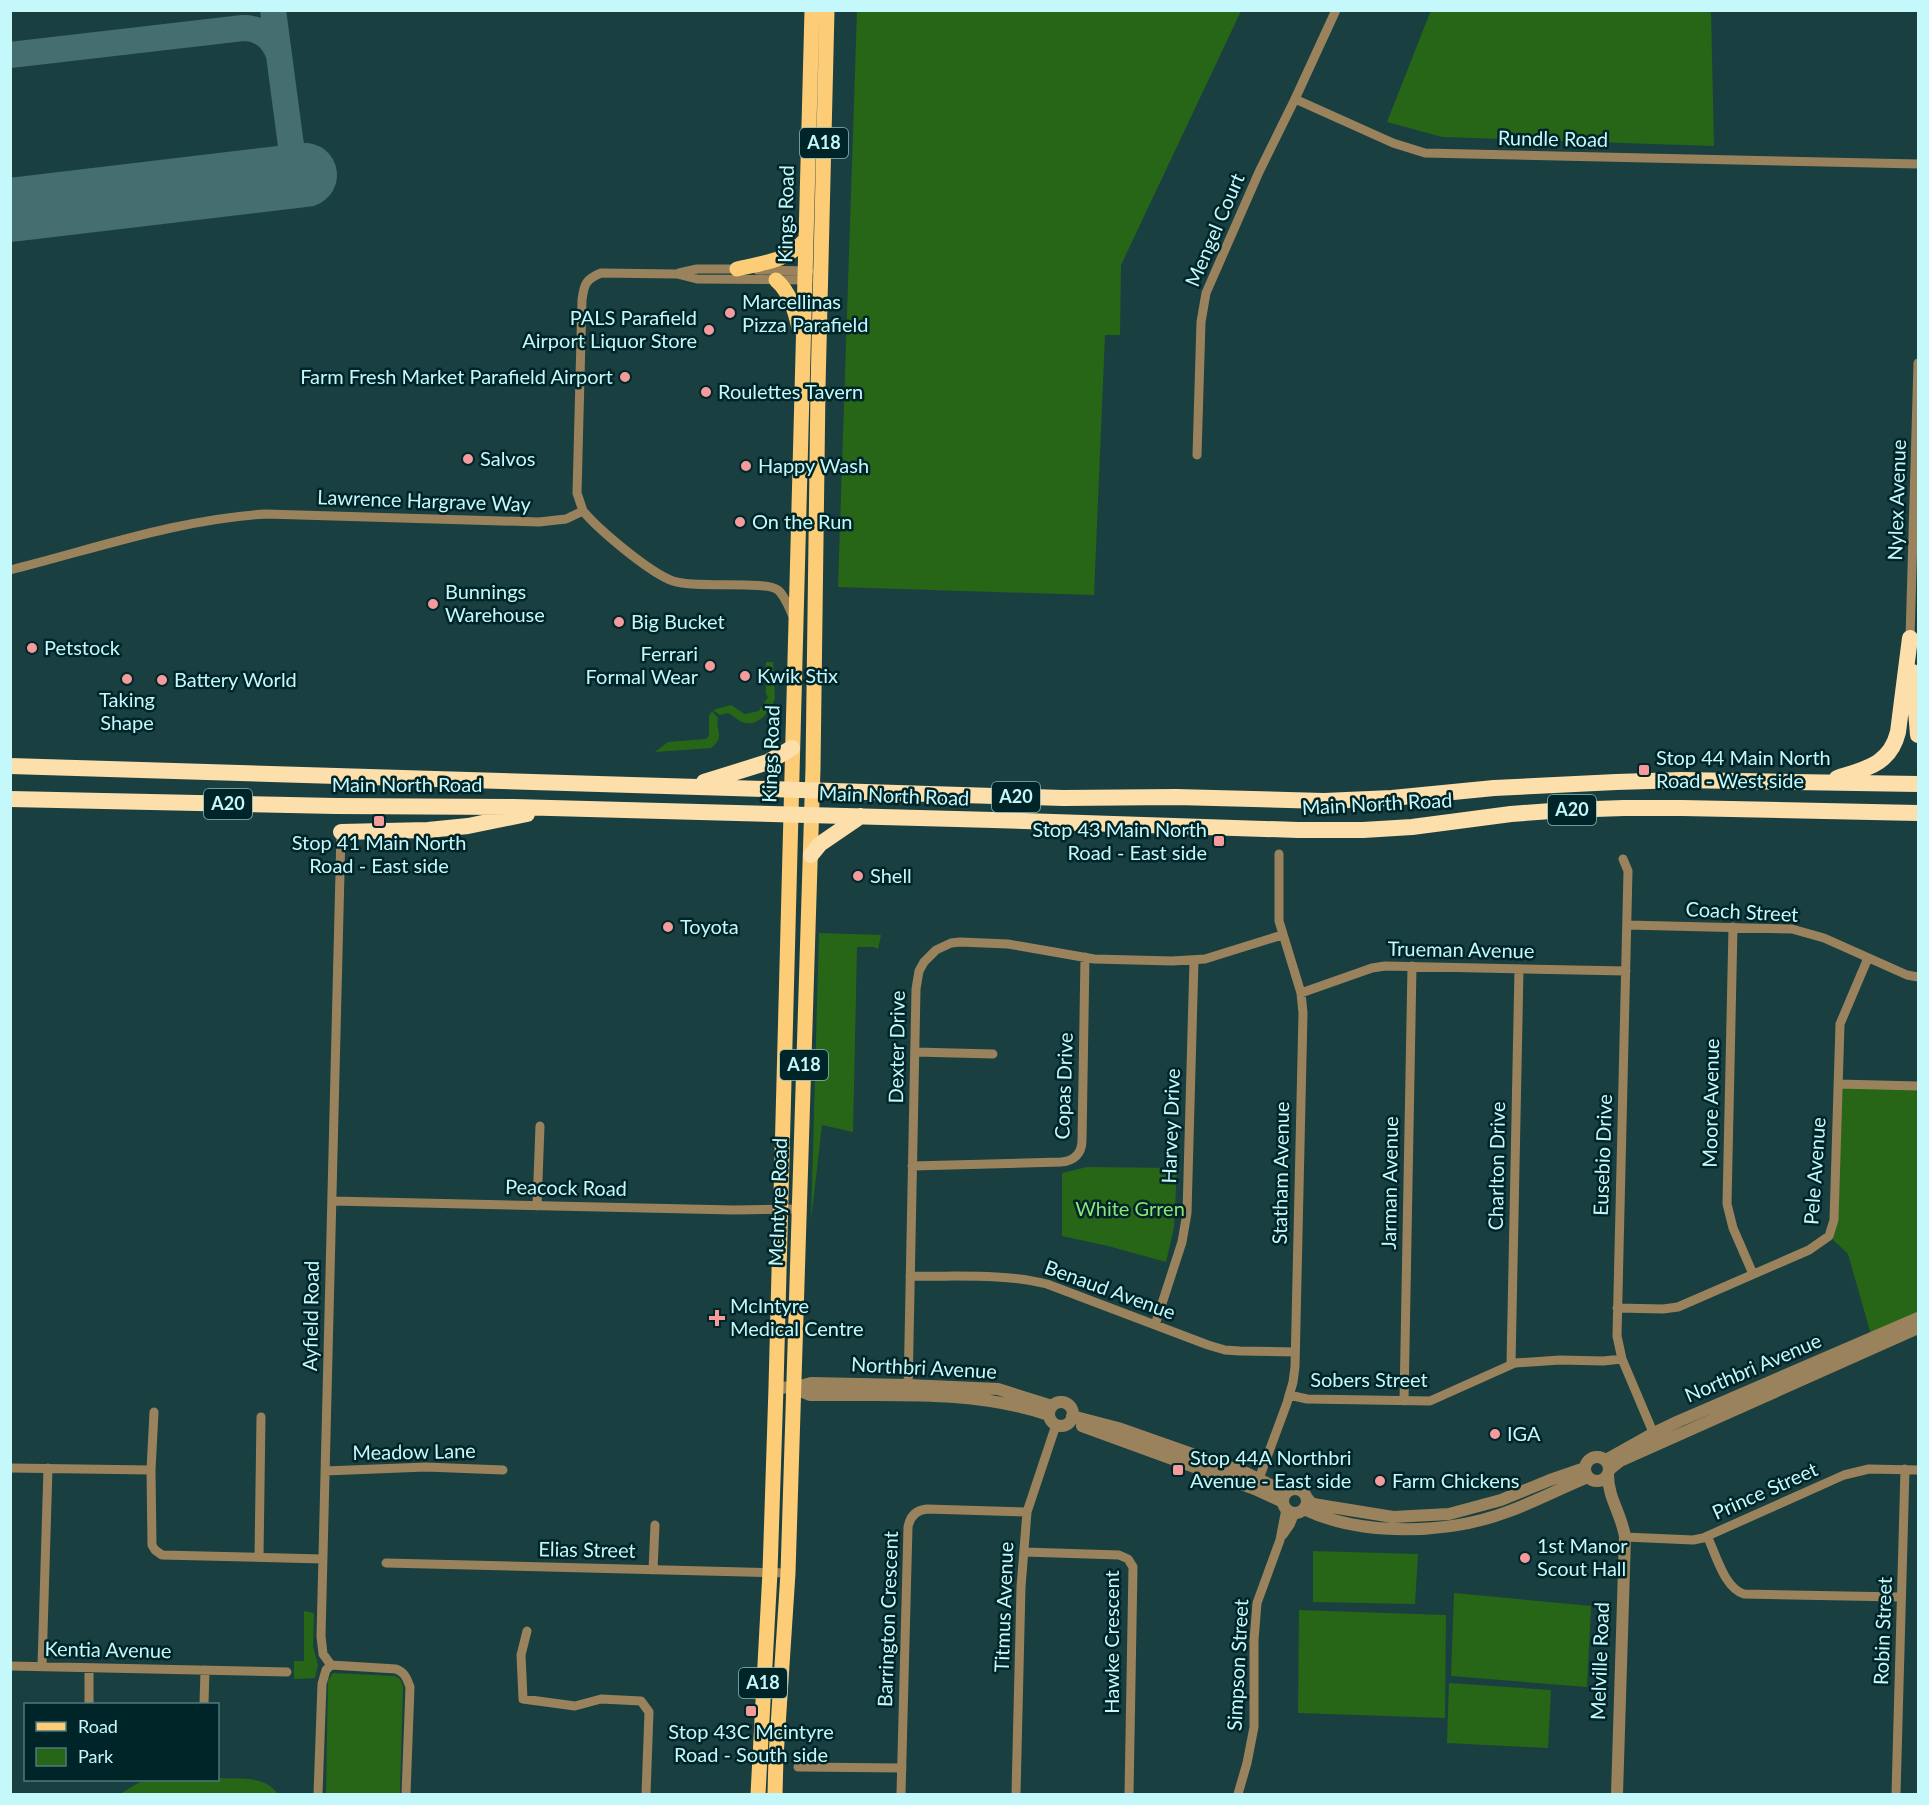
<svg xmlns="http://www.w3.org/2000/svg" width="1929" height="1805" viewBox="0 0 1929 1805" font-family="Lato,sans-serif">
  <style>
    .green { fill: #276617 }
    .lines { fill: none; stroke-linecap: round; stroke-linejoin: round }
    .taxiway { stroke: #456e70; stroke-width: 26 }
    .runway { stroke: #456e70; stroke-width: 64 }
    .minor { stroke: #9a835c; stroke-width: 9 }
    .tertiary { stroke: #9a835c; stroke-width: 12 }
    .primary { stroke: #fdcc77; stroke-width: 15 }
    .trunk { stroke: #fddfab; stroke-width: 16 }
    .poi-dot { fill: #f59b9b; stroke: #002528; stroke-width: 2 }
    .labels { text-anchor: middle; stroke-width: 5; stroke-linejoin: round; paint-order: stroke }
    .shield { fill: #002528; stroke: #89b9bc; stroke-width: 1.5 }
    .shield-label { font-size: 18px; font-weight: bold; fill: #c4f8fb }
    .street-label { font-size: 20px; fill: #c4f8fb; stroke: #002528 }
    .poi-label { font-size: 20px; fill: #c4f8fb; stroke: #002528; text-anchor: start }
    .park-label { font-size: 20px; fill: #8be478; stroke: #002528 }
  </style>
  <rect width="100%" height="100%" fill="#1a3f41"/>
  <path class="green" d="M1431,10L1711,11L1714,146L1442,137L1387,122Z
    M857,11H1241L1121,265L1120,335H1105L1094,595L838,587Z
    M766,662H773L775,698C772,709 759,726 746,723C739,722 734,716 728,713L720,715L713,710L731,705L745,714L759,711L768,697L766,694Z
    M712,711L718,718C715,732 726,736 711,748L655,752L668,742L706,739L709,736V716Z
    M819,933L881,935L878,949L874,947H857L853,1132L822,1125L811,1220Z
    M1838,1084L1918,1086V1318L1872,1338L1848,1254L1829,1236Z
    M1087,1167L1177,1168L1174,1227L1166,1262L1108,1246L1062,1236V1173Z
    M1313,1551L1418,1554L1415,1604L1313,1602Z
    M1454,1593L1591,1606L1587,1687L1451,1676Z
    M1299,1610L1446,1615L1445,1718L1298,1713Z
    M304,1611L314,1613L313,1646L318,1665L315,1678L294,1679V1661H304Z
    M333,1673L395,1676L400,1679L403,1686L400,1794H326L328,1680Z
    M1449,1683L1551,1690L1548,1748L1447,1743Z
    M218,1778C239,1779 264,1775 278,1794H120L138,1783L149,1780H218Z"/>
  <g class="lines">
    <path class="taxiway" d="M273,10L295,176
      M10,55L243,28C261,28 273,38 279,55
      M264,180C280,173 289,161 291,144"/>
    <path class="runway" d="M10,210L305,175"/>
    <path class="minor" d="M1336,10L1295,99L1393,143L1425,153L1918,164
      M757,270L809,271
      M679,273L697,269H740
      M1197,455L1201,322L1206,293L1259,172L1295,99
      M583,511L577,493L582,300C584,284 586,279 601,273L677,274L697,279L808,280
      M10,570C94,549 179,519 266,514L539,522L566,519L583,511C599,530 650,573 673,581C696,589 765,580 778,590C786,597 789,609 794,618
      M1910,638L1918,363
      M1623,859L1628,871L1617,1336L1622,1359L1655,1437
      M1627,925L1792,929L1824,938L1907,975L1918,977
      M1733,927L1727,1204L1733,1228L1753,1274
      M1301,993L1372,968L1385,966L1626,971
      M915,1052L993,1054
      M1838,1084L1918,1086
      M912,1166L1061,1162C1074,1161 1082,1154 1082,1140L1085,957
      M332,1201L734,1210L799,1209
      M537,1206L540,1126
      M910,1276C955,1277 1003,1273 1047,1284L1208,1345L1225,1350L1240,1351L1295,1352
      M1617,1308L1663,1309L1678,1307L1809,1250L1829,1236L1834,1220L1840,1024L1868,958
      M1155,1325L1182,1242L1187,1213L1194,960
      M1511,1364L1519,969
      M908,1391L916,989L919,971L924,962L936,950L951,943L960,942L1008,944L1094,959L1172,961L1205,959L1282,935
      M1289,1395L1307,1399L1430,1401L1515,1363L1560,1360L1603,1361L1622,1359
      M1404,1401L1412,966
      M154,1412L151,1470L152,1545L155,1550L162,1555L323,1559
      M10,1468L151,1470
      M325,1471L426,1467L503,1470
      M1257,1484L1287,1403L1293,1382L1295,1367L1303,1013L1301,993L1279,921V854
      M1283,1535L1290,1525L1295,1513
      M1707,1536C1716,1554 1724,1588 1744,1594L1901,1597
      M1625,1537L1693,1540L1703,1538L1844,1475L1869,1469L1918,1470
      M1024,1552L1119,1555L1128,1559L1133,1567L1129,1794
      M259,1557L261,1417
      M386,1563L788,1573
      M653,1570L655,1525
      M527,1631L521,1655L523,1699L575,1706L601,1699L641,1701L649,1712L646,1794
      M331,1665L323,1654L321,1636L341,832
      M331,1665L396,1669C405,1672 407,1679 410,1687L406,1794
      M10,1666L287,1672
      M42,1666L48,1468
      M89,1668V1704
      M204,1704L205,1670
      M798,1767L902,1768
      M318,1794L322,1684L326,1670L331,1665
      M901,1794L908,1527C910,1516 916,1510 927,1509L1027,1512
      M1016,1794L1021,1587L1027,1512L1056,1425
      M1238,1794L1247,1763L1254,1727V1640L1257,1603L1280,1540L1286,1509
      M1896,1794L1905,1469"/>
    <path class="tertiary" d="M776,1387L793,1388L810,1395C889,1396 973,1389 1049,1415
      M793,1388L811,1383L908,1385L998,1389L1052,1406
      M1049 1414a12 12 0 1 1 24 0a12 12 0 1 1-24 0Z
      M1072,1416L1118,1428L1246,1473L1279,1489L1289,1490
      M1082,1426L1255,1489L1283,1502
      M1585 1469a12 12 0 1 1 24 0a12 12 0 1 1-24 0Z
      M1606,1460L1654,1433L1679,1421L1918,1318
      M1610,1469L1620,1461L1918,1328
      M1608,1475C1608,1498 1622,1515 1625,1537L1617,1794
      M1283 1501a12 12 0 1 1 24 0a12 12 0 1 1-24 0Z
      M1307,1498L1311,1503L1319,1505L1393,1517L1449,1514L1501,1500L1550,1480L1585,1468
      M1304,1509C1362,1537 1448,1534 1507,1512C1535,1502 1561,1488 1588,1477"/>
    <path class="primary" d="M737,269C766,262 785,262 806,239
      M776,280C790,292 795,311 799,328
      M758,1794L770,1572L776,1387L812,10
      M775,1794L776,1757L788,1573L813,768L818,388L827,10"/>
    <path class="trunk" d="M1913,672L1918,735
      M10,766L1063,798L1176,797L1324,801L1392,798L1494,788L1616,782L1682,780L1918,784
      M1837,778C1865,769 1890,765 1898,732L1910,638
      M704,782L768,762L792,748
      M10,799L336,806L514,807L993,820L1298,830H1363L1412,827L1511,814L1565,810L1624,808H1682L1918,813
      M341,832L428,830L468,826L527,814
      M811,855L820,844L861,816"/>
  </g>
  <g class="poi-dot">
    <circle cx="730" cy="313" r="6"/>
    <circle cx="709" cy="330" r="6"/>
    <circle cx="625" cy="377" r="6"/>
    <circle cx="706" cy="392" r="6"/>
    <circle cx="468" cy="459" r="6"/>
    <circle cx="746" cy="466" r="6"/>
    <circle cx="740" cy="522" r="6"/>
    <circle cx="433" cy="604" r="6"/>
    <circle cx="619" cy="622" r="6"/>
    <circle cx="32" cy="648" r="6"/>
    <circle cx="710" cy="666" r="6"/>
    <circle cx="745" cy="676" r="6"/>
    <circle cx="127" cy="679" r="6"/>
    <circle cx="162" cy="680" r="6"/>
    <rect x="1638" y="764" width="12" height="12" rx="3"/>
    <rect x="373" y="815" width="12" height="12" rx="3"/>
    <rect x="1213" y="835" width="12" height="12" rx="3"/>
    <circle cx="858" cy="876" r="6"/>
    <circle cx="668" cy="927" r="6"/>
    <path d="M714 1309h6v6h6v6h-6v6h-6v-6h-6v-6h6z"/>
    <circle cx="1495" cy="1434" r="6"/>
    <rect x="1172" y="1464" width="12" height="12" rx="3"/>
    <circle cx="1380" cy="1481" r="6"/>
    <circle cx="1525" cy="1558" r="6"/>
    <rect x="745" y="1705" width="12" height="12" rx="3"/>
  </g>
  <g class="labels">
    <g class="shield">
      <rect x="800" y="128" width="48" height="30" rx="4.5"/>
      <rect x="992" y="782" width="48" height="30" rx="4.5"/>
      <rect x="204" y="789" width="48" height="30" rx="4.5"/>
      <rect x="1548" y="795" width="48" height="30" rx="4.5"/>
      <rect x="780" y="1050" width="48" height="30" rx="4.5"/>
      <rect x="739" y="1668" width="48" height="30" rx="4.5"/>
    </g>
    <g class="shield-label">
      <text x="824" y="149">A18</text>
      <text x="1016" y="803">A20</text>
      <text x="228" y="810">A20</text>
      <text x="1572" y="816">A20</text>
      <text x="804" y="1071">A18</text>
      <text x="763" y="1689">A18</text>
    </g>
    <g class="street-label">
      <text transform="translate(1553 139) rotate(1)" y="7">Rundle Road</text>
      <text transform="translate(786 214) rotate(-89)" y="7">Kings Road</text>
      <text transform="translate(1215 230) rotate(-67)" y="7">Mengel Court</text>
      <text transform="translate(1897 500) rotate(-88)" y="7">Nylex Avenue</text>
      <text transform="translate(424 501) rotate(2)" y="7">Lawrence Hargrave Way</text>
      <text transform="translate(771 754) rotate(-88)" y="7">Kings Road</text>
      <text x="407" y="792">Main North Road</text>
      <text transform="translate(894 796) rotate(2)" y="7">Main North Road</text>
      <text transform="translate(1377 804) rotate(-3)" y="7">Main North Road</text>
      <text transform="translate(1742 912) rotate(3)" y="7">Coach Street</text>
      <text transform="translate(1461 950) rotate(1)" y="7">Trueman Avenue</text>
      <text transform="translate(897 1047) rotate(-89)" y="7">Dexter Drive</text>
      <text transform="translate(1064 1086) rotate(-88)" y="7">Copas Drive</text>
      <text transform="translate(1711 1103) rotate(-89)" y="7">Moore Avenue</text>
      <text transform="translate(1171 1126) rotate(-88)" y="7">Harvey Drive</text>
      <text transform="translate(1603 1155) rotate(-88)" y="7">Eusebio Drive</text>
      <text transform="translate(1497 1166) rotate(-89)" y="7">Charlton Drive</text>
      <text transform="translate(1815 1171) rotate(-86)" y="7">Pele Avenue</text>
      <text transform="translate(1281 1173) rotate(-89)" y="7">Statham Avenue</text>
      <text transform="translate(1390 1183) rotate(-89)" y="7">Jarman Avenue</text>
      <text transform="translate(566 1188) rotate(1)" y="7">Peacock Road</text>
      <text transform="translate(778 1202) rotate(-88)" y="7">McIntyre Road</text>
      <text transform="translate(1110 1290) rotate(20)" y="7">Benaud Avenue</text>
      <text transform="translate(311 1316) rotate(-89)" y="7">Ayfield Road</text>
      <text transform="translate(924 1368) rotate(3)" y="7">Northbri Avenue</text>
      <text transform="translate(1753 1368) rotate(-23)" y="7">Northbri Avenue</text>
      <text x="1369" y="1387">Sobers Street</text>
      <text transform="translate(414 1452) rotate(-1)" y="7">Meadow Lane</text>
      <text transform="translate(1765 1491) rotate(-24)" y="7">Prince Street</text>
      <text transform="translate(587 1550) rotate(1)" y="7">Elias Street</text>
      <text transform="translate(1004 1607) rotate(-88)" y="7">Titmus Avenue</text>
      <text transform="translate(888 1619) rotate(-88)" y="7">Barrington Crescent</text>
      <text transform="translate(1883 1631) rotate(-88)" y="7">Robin Street</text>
      <text transform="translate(1112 1642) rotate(-90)" y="7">Hawke Crescent</text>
      <text transform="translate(108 1650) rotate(1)" y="7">Kentia Avenue</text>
      <text transform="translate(1600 1661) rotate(-88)" y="7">Melville Road</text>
      <text transform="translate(1238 1665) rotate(-87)" y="7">Simpson Street</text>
    </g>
    <g class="poi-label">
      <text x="742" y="309">Marcellinas<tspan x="742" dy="23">Pizza Parafield</tspan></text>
      <text x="697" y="325" text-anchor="end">PALS Parafield<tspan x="697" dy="23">Airport Liquor Store</tspan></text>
      <text x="613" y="384" text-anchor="end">Farm Fresh Market Parafield Airport</text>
      <text x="718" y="399">Roulettes Tavern</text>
      <text x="480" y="466">Salvos</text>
      <text x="758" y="473">Happy Wash</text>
      <text x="752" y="529">On the Run</text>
      <text x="445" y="599">Bunnings<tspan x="445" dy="23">Warehouse</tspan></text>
      <text x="631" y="629">Big Bucket</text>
      <text x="44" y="655">Petstock</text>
      <text x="698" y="661" text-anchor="end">Ferrari<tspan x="698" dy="23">Formal Wear</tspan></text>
      <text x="757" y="683">Kwik Stix</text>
      <text x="174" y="687">Battery World</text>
      <text x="127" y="707" text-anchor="middle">Taking<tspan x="127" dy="23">Shape</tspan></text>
      <text x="1656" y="765">Stop 44 Main North<tspan x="1656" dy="23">Road - West side</tspan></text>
      <text x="1207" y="837" text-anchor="end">Stop 43 Main North<tspan x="1207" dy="23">Road - East side</tspan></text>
      <text x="379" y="850" text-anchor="middle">Stop 41 Main North<tspan x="379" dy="23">Road - East side</tspan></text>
      <text x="870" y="883">Shell</text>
      <text x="680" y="934">Toyota</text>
      <text x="730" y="1313">McIntyre<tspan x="730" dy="23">Medical Centre</tspan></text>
      <text x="1507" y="1441">IGA</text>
      <text x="1190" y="1465">Stop 44A Northbri<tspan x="1190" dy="23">Avenue - East side</tspan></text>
      <text x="1392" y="1488">Farm Chickens</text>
      <text x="1537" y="1553">1st Manor<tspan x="1537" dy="23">Scout Hall</tspan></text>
      <text x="751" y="1739" text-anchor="middle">Stop 43C Mcintyre<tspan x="751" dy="23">Road - South side</tspan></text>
    </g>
    <g class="park-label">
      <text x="1130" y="1216">White Grren</text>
    </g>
  </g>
  <rect width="1929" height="1805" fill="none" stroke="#c4f8fb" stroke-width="24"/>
  <rect x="24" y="1703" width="195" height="78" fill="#002528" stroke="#4e797c" stroke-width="1.5"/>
  <rect x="36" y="1722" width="30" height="9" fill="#fdcc77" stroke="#4e797c" stroke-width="1.5"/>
  <text x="78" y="1733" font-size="18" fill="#c4f8fb">Road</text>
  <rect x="36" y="1748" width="30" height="18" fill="#276617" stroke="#4e797c" stroke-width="1.5"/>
  <text x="78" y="1763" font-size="18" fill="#c4f8fb">Park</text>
</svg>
